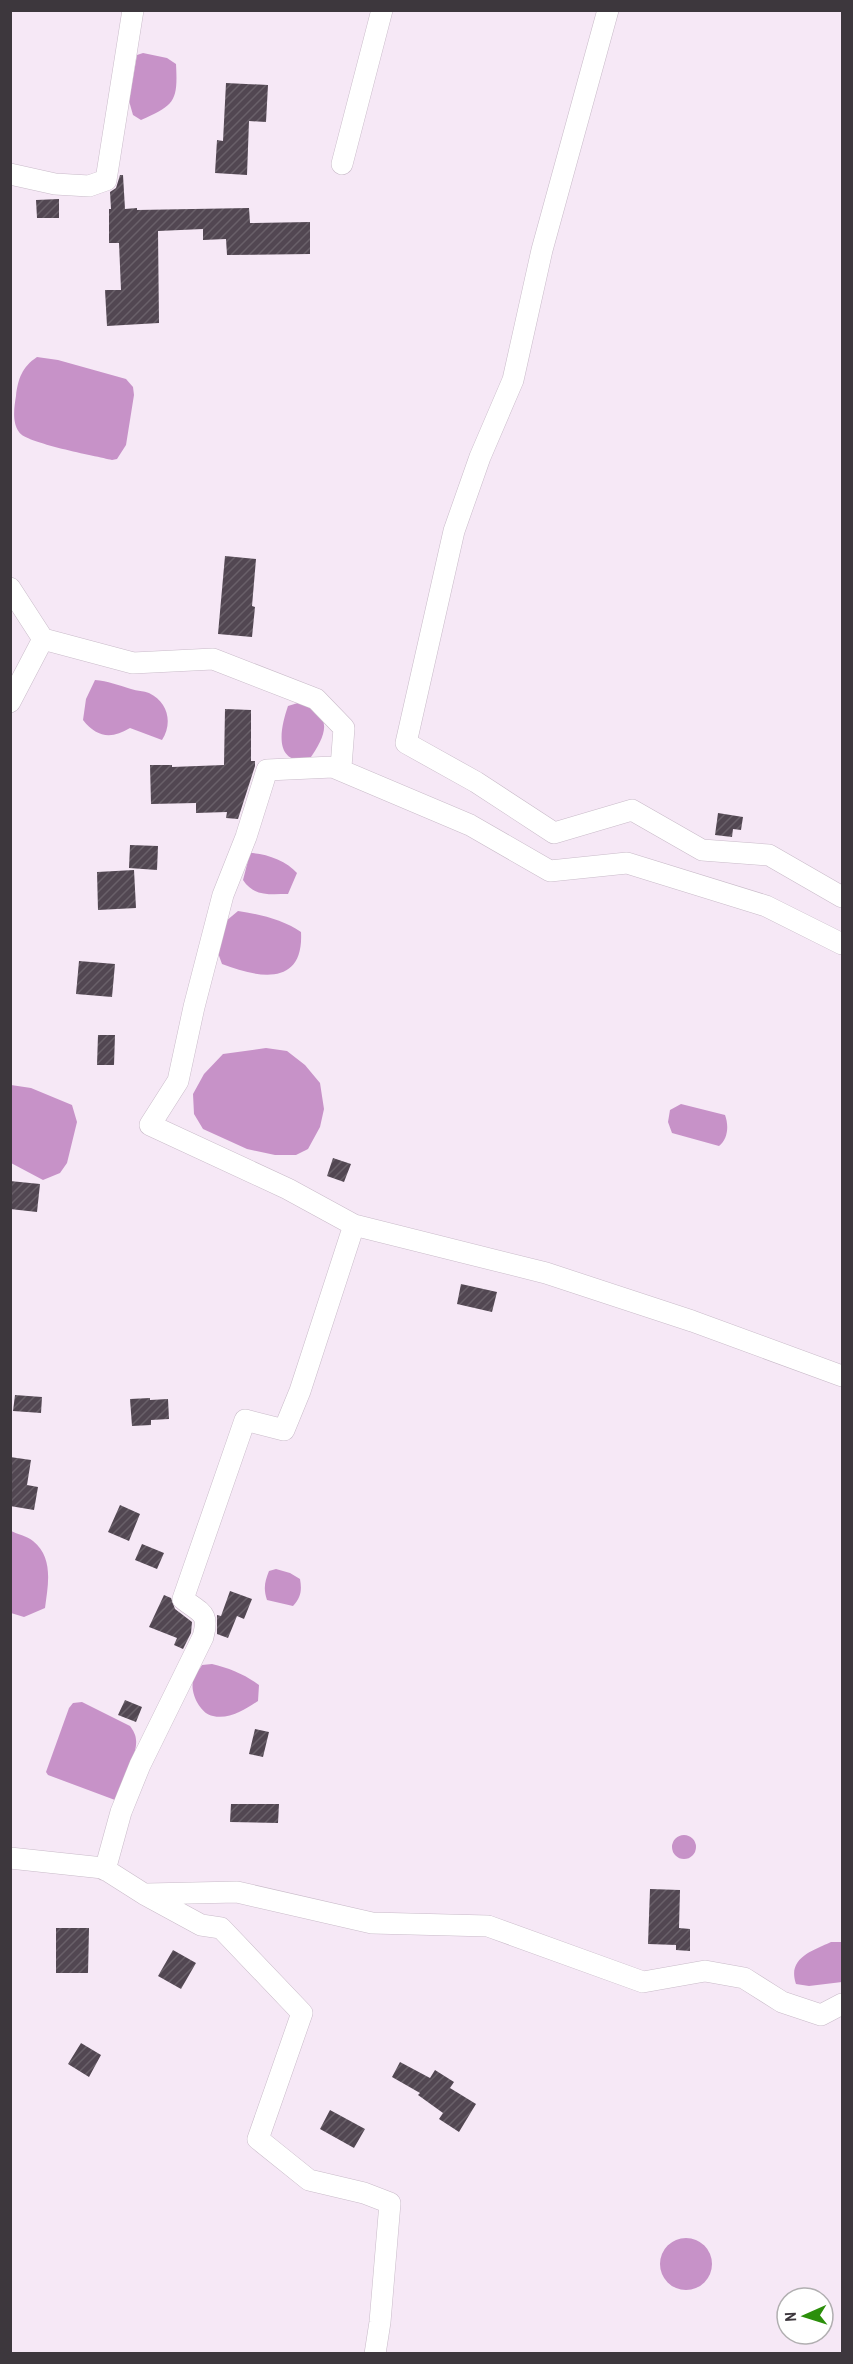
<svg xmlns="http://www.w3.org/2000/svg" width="853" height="2364" viewBox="0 0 853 2364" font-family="'Archivo Narrow',sans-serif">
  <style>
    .water { fill: #c792c8 }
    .building { fill: url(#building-hatch) }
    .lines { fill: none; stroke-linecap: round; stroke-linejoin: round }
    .minor-casing { stroke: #c9bbc9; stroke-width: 22 }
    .minor { stroke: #fff; stroke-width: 21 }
  </style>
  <defs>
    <pattern id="building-hatch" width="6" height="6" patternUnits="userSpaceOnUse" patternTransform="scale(1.5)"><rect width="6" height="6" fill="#524752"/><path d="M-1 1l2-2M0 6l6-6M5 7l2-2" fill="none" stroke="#696069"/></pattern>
  </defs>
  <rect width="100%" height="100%" fill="#f6e8f6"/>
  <path class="water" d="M143,53L167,58L176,64C178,101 175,105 141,120L133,115L129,101L137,55Z
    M37,357L58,360L126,379L133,387L134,395L126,445L117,459L112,460C96,456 25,443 19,432C12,422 14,408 16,396C18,379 22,367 37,357Z
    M95,680C108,681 118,685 131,689C137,691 144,691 149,693C168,702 173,723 162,740L130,728C112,739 97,738 83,720L86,699Z
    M301,702C334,716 327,734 309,760C273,765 280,729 288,706Z
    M250,853C265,853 287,861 297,873L288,894C270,894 254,897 243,880Z
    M238,911C260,914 284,920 301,932C304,987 258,978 222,964L218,953L226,921Z
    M266,1048L287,1051L305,1065L320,1083L324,1109L320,1127L308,1149L296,1155H275L247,1149L203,1129L194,1114L193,1094L204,1074L223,1054Z
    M11,1085L31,1088L72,1105L77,1122L67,1163L60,1173L43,1180L11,1163Z
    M681,1104L725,1115C729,1126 728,1139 719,1146L672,1133L668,1122L670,1110Z
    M11,1531C17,1534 27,1536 33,1541C54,1558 48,1585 45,1608L24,1617L11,1613Z
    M276,1569L290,1573L300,1579C302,1590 301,1598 293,1606L267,1600C263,1588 265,1581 269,1571Z
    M212,1664C229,1668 244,1674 259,1685L258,1701C246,1709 229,1720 213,1716C201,1714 190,1694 193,1681C194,1675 199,1670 202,1665Z
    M82,1702L130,1726C133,1730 136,1735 136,1740C138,1751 122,1790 115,1800L48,1775L46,1772L69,1708L73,1703Z
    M672 1847a12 12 0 1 1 24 0a12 12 0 1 1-24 0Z
    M831,1942H842V1982L809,1986L796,1984C787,1958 812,1951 831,1942Z
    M660 2264a26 26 0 1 1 52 0a26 26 0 1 1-52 0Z"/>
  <path class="building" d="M226,83L268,85L266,122L249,121L247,175L215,173L217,140L223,141Z
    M120,175H123L125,209L137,208V210L249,208L250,223L310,222V254L227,255L226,239L203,240V229L158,231L159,323L107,326L105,290H121L119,243H109V209H111L110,192L116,188Z
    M59,199V218H37L36,200Z
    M225,556L256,559L252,606L255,607L252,637L218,634Z
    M225,709L251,710V761H255V766L238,819L226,818L227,812L196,813V803L151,804L150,765H172V767L224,765Z
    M718,813L743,817L741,830L733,829L732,837L715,835Z
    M130,845L158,846L157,870L129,868Z
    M134,870L136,908L98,910L97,872Z
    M79,961L115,964L112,997L76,994Z
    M98,1035H115L114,1065H97Z
    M333,1158L351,1164L344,1182L327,1176Z
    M10,1181L40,1184L37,1212L10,1209Z
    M461,1284L497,1292L492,1312L457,1304Z
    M15,1395L42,1397L41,1413L13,1411Z
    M150,1398V1400L168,1399L169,1419L151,1420V1425L132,1426L130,1399Z
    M10,1457L31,1460L27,1485L38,1487L34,1510L10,1506Z
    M120,1505L140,1514L129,1541L108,1532Z
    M142,1544L164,1553L157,1569L135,1560Z
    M230,1591L252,1599L244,1619L237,1616L228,1638L217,1634V1615L221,1616Z
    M164,1595L171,1598L175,1609L192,1622L191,1633L183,1649L174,1645L177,1638L149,1627Z
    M125,1700L142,1707L136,1722L118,1715Z
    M255,1729L269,1732L263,1757L249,1754Z
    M231,1804H279L278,1823L230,1822Z
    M650,1889L680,1890L679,1928L690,1929V1951L676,1950V1945L648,1944Z
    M56,1928H89L88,1973H56Z
    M173,1950L196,1963L181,1989L158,1976Z
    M81,2043L101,2055L89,2077L68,2064Z
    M400,2062L430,2078L435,2070L454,2082L450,2088L476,2104L459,2132L439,2119L443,2113L418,2095L420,2093L392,2077Z
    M330,2110L365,2129L354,2148L320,2129Z"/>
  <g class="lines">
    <defs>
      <path id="minor" d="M608,10L542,250L513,380L480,457L454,531L406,743L476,782L554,833L632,810L702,850L769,855L842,897
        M342,164L382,10
        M10,174L55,184L89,186L106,180L133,10
        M10,588L43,639
        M10,702L43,639L133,663L213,659L316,699L344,728L341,767H333L470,825L550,871L627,863L766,906L842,944
        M333,767L267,770L246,837L223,895L194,1007L178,1081L150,1125L288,1189L354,1225L546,1273L692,1321L842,1376
        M10,1858L103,1868L144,1894L201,1925L221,1928L302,2013L258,2139L309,2180L364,2193L390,2203L380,2322L375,2354
        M105,1870L121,1812L140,1765L203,1637C210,1612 200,1613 183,1599L245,1420L284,1430L300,1391L354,1225
        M147,1894L237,1892L372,1923L488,1926L643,1982L705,1971L744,1978L782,2002L821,2015L842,2004"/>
    </defs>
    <use href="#minor" class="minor-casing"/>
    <use href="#minor" class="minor"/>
  </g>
  <rect width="853" height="2364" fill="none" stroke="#3d373d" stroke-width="24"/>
  <g transform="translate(805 2316) rotate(267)"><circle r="28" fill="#ffffff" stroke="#b1afb1" stroke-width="1.5"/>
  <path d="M0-4.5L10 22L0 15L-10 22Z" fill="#2c8f0b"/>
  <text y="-9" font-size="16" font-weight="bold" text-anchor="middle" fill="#3d373d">N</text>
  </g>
</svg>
